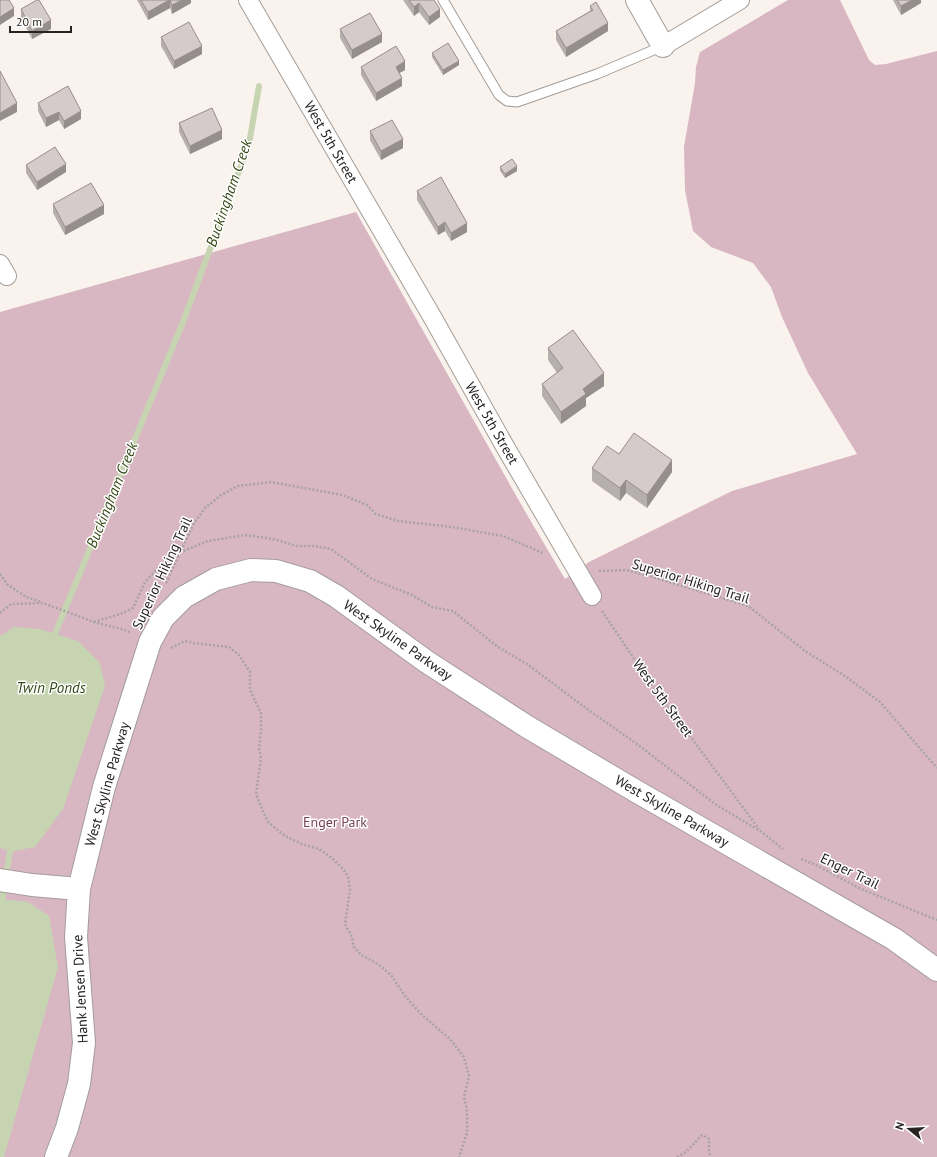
<svg xmlns="http://www.w3.org/2000/svg" width="937" height="1157" viewBox="0 0 937 1157" font-family="'PT Sans',sans-serif">
  <style>
    .green { fill: #d8b7c3 }
    .water { fill: #c6d4b2 }
    .lines { fill: none; stroke-linecap: round; stroke-linejoin: round }
    .stream { stroke: #c6d4b2; stroke-width: 6 }
    .service-casing { stroke: #a49d97; stroke-width: 11 }
    .minor-casing { stroke: #a49d97; stroke-width: 20 }
    .tertiary-casing { stroke: #a49d97; stroke-width: 24 }
    .path { stroke: #a9a39f; stroke-width: 2.5; stroke-dasharray: 2 2; stroke-linecap: butt }
    .service { stroke: #fff; stroke-width: 9 }
    .minor { stroke: #fff; stroke-width: 18 }
    .tertiary { stroke: #fff; stroke-width: 22 }
    .wall { fill: #b7afae }
    .shaded-wall { fill: #958e8d }
    .building { fill: #d5cbca; stroke: #958e8d }
    .labels { text-anchor: middle; stroke-width: 3; stroke-linejoin: round; paint-order: stroke }
    .street-label { font-size: 14px; fill: #262321; stroke: #fff }
    .park-label { font-size: 14px; fill: #764156; stroke: #fff }
    .water-label { font-size: 15px; font-style: italic; fill: #364815; stroke: #fff }
  </style>
  <rect width="100%" height="100%" fill="#faf2ec"/>
  <path class="green" d="M788,0H840L869,60L875,65L886,64L937,51V1157H0V312L356,212L526,513L565,579L589,562L732,491L857,454L808,373L782,317L771,287L753,263L711,247L693,231L685,190L684,147L695,83L696,67L700,52Z"/>
  <path class="water" d="M14,627L40,629L78,641L100,663L105,686L63,809L35,847L9,852L0,847V636Z
    M0,899L28,902L49,916L58,967L4,1157H0Z"/>
  <g class="lines">
    <path class="stream" d="M52,641L183,322L249,144L259,86
      M0,912L11,845"/>
    <defs>
      <path id="service" d="M443,0L499,95L507,101L517,102L597,74L663,46"/>
      <path id="minor" d="M248,0L434,320L507,450L592,596
        M663,46L740,0
        M0,264L7,276"/>
      <path id="tertiary" d="M637,0L663,46
        M0,880L32,885L79,889
        M56,1157L67,1128L79,1084L84,1043L76,937L79,889L104,787L150,642L163,618L184,597L216,579L251,570L276,571L310,581L336,596L427,662L526,726L634,790L894,939L937,970"/>
    </defs>
    <use href="#service" class="service-casing"/>
    <use href="#minor" class="minor-casing"/>
    <use href="#tertiary" class="tertiary-casing"/>
    <path class="path" d="M599,571L626,570L649,576L748,606L805,651L845,676L880,702L937,768
      M0,574L7,584L26,597L41,602
      M166,583L194,523L205,508L221,495L238,486L271,482L342,495L367,505L376,514L398,521L452,527L503,536L543,553
      M602,611L647,678L759,829
      M0,613L11,604L43,603L94,622L125,630L131,633
      M94,622L123,613L133,608L145,582L157,569L181,552L208,541L246,535L273,539L297,546H315L331,549L372,579L412,595L432,607L453,611L498,647L527,664L587,709L637,744L715,804L760,831L783,849
      M171,648L185,641L193,643L229,647L239,655L250,672V690L261,713V730L259,748L261,759L256,794L261,807L268,822L285,836L302,844L319,849L332,858L344,870L348,877L350,889L345,924L352,937L354,947L361,955L378,964L391,975L405,996L422,1015L450,1039L464,1057L469,1076L464,1097L467,1110V1133L459,1157
      M801,859L816,865L859,888L937,920
      M677,1157L686,1152L702,1135L709,1139V1153L711,1157"/>
    <use href="#service" class="service"/>
    <use href="#minor" class="minor"/>
    <use href="#tertiary" class="tertiary"/>
  </g>
  <path class="wall" d="M137,0H191V3L172,14L170,8L148,20Z
    M403,0H434L440,17L429,25L419,12L414,16Z
    M893,0H921V3L901,15Z
    M590,6L608,31L566,57L556,40V31L590,11Z
    M21,9L51,29L32,39L21,18Z
    M340,29L382,42L352,59L340,38Z
    M161,37L202,54L174,69L161,46Z
    M432,53L459,65L443,75L432,57Z
    M361,67L405,70L399,73L402,86L376,101L361,75Z
    M38,103L81,119L64,129L59,120L46,127L38,111Z
    M179,123L222,139L190,154L179,132Z
    M370,131L403,148L381,160L370,140Z
    M26,165L66,172L37,190L26,173Z
    M500,167L517,171L505,178L500,171Z
    M417,191L467,232L451,241L445,231L438,235L417,200Z
    M53,204L104,214L65,235L53,213Z
    M548,348L604,386L586,398V406L561,424L542,396V384L557,373L548,360Z
    M619,454L672,472L647,508L626,493L620,501L592,481V468Z"/>
  <path class="shaded-wall" d="M170,0V8L148,20V12Z
    M182,0H191V3L172,14V5Z
    M912,0H921V3L901,15V6Z
    M419,3V12L414,16V7Z
    M14,8V16L0,25V17Z
    M440,9V17L429,25V17Z
    M51,20V29L32,39V31Z
    M608,23V31L566,57V48Z
    M382,34V42L352,59V50Z
    M202,46V54L174,69V61Z
    M405,61V70L396,75V67Z
    M459,61V65L443,75V70Z
    M402,78V86L376,101V93Z
    M17,103V112L0,121V113Z
    M81,111V119L64,129V121Z
    M59,112V120L46,127V118Z
    M222,130V139L190,154V146Z
    M403,139V148L381,160V151Z
    M66,164V172L37,190V182Z
    M517,166V171L505,178V174Z
    M104,205V214L65,235V227Z
    M445,222V231L438,235V227Z
    M467,223V232L451,241V233Z
    M604,373V386L586,398V406L561,424V412L583,389Z
    M672,460V472L647,508V495Z
    M626,480V493L620,501V488Z"/>
  <path class="building" d="M0,0H9L14,8L0,17Z
    M37,0H39L51,20L32,31L21,9Z
    M141,0H169L148,12Z
    M170,0H182L172,5Z
    M409,0H434L440,9L429,17L419,3L414,7Z
    M897,0H912L901,6Z
    M596,2L608,23L566,48L556,31L593,10L590,6Z
    M370,13L382,34L352,50L340,29Z
    M189,22L202,46L174,61L161,37Z
    M448,43L459,61L443,70L432,53Z
    M396,46L405,61L396,67L402,78L376,93L361,67Z
    M0,71L17,103L0,113Z
    M68,86L81,111L64,121L59,112L46,118L38,103Z
    M212,108L222,130L190,146L179,123Z
    M392,120L403,139L381,151L370,131Z
    M55,147L66,164L37,182L26,165Z
    M512,159L517,166L505,174L500,167Z
    M441,177L467,223L451,233L445,222L438,227L417,191Z
    M91,183L104,205L65,227L53,204Z
    M573,330L604,373L583,389L586,394L561,412L542,384L563,368L548,348Z
    M634,433L672,460L647,495L626,480L620,488L592,468L607,446L619,454Z"/>
  <g class="labels">
    <g class="street-label">
      <text transform="translate(331 142) rotate(60)" y="5">West 5th Street</text>
      <text transform="translate(492 423) rotate(60)" y="5">West 5th Street</text>
      <text transform="translate(162 573) rotate(-65)" y="5">Superior Hiking Trail</text>
      <text transform="translate(691 581) rotate(17)" y="5">Superior Hiking Trail</text>
      <text transform="translate(398 640) rotate(35)" y="5">West Skyline Parkway</text>
      <text transform="translate(663 698) rotate(54)" y="5">West 5th Street</text>
      <text transform="translate(107 784) rotate(-74)" y="5">West Skyline Parkway</text>
      <text transform="translate(672 811) rotate(30)" y="5">West Skyline Parkway</text>
      <text transform="translate(850 871) rotate(26)" y="5">Enger Trail</text>
      <text transform="translate(80 989) rotate(-93)" y="5">Hank Jensen Drive</text>
    </g>
    <g class="park-label">
      <text x="335" y="827">Enger Park</text>
    </g>
    <g class="water-label">
      <text transform="translate(229 193) rotate(-71)" y="5">Buckingham Creek</text>
      <text transform="translate(112 495) rotate(-68)" y="5">Buckingham Creek</text>
      <text x="51" y="693">Twin Ponds</text>
    </g>
  </g>
  <g transform="translate(909 1129) rotate(288)" stroke="#ffffff" stroke-width="3" paint-order="stroke">
  <path d="M0-3L7 15L0 10L-7 15Z" fill="#262321"/>
  <text y="-6" font-size="11" font-weight="bold" text-anchor="middle" fill="#262321">N</text>
  </g>
  <path d="M10 26v6h61v-6" fill="none" stroke="#262321" stroke-width="2"/>
  <text x="16" y="26" font-size="12" fill="#262321" stroke="#ffffff" stroke-width="3" paint-order="stroke">20 m</text>
</svg>
